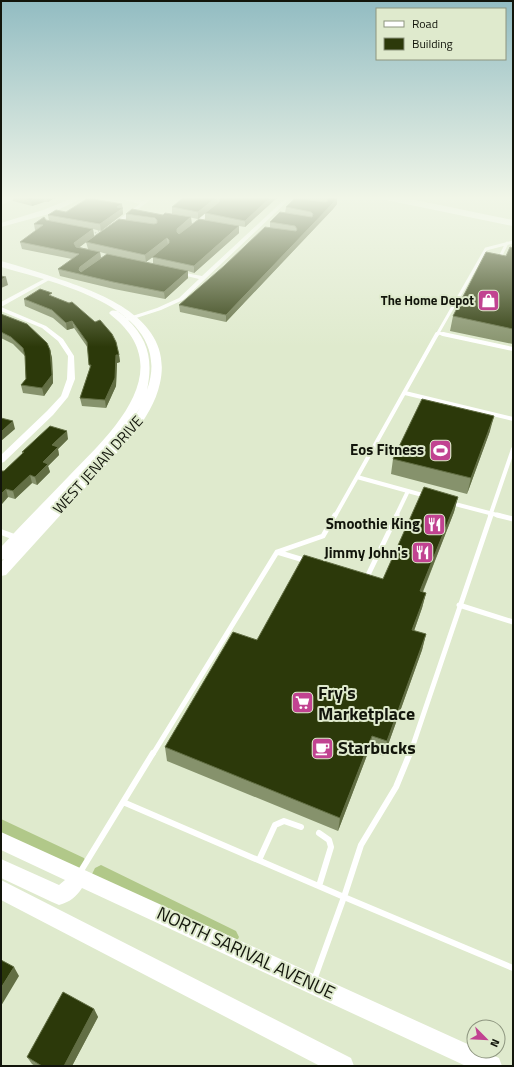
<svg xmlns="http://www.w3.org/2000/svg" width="514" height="1067" viewBox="0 0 514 1067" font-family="'Titillium Web',sans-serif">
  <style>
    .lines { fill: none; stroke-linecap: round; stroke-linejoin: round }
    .canal { fill: #b1c889; fill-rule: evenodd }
    .path { stroke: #a1aa93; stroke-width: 1.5; stroke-dasharray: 1.5 2; stroke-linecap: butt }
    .lane-far3 { stroke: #fff; stroke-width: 3 }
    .lane-far2 { stroke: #fff; stroke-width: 4 }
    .lane-far1 { stroke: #fff; stroke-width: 5 }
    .lane { stroke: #fff; stroke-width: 6 }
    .street { fill: #fff; fill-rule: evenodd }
    .secondary { fill: #fff; fill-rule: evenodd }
    .highway { fill: #fff; fill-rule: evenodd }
    .wall { fill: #86926c; fill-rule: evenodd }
    .shaded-wall { fill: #626e44 }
    .building { fill: #2c390a; stroke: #626e44 }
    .labels { text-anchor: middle; stroke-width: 4; stroke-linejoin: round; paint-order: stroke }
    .far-poi-label { font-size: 13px; font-weight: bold; fill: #12150b; stroke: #dfeacd; text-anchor: end }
    .poi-label { font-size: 15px; font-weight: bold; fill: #12150b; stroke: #dfeacd; text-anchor: end }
    .street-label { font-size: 15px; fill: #12150b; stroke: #dfeacd }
    .near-poi-label { font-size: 18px; font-weight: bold; fill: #12150b; stroke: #dfeacd; text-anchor: start }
    .near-street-label { font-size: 18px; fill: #12150b; stroke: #dfeacd }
  </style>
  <rect width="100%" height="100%" fill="#dfeacd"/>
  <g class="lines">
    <path class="canal" d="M1,819L84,858L87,864L84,870L78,873L72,870L1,835Z
      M101,865L236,931L239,937L236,943L230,946L224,943L95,880L92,874L95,868Z"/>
    <path class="path" d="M92,235L100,230"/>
    <path class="lane-far3" d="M197,223L209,212
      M499,259L507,243
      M438,333L486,249L513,242
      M437,335L438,333L448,335"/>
    <path class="lane-far2" d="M443,334L513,349
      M405,393L513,419
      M357,477L437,334
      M451,503L501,516
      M335,516L357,477L426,496
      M396,516L408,491
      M490,516L513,449"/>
    <path class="lane-far1" d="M497,515L513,519
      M277,552L307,561
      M364,576L367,577L397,515
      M459,605L513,622
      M153,754L277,552L323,536L335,515
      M410,754L491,515"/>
    <path class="lane" d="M410,753L396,787L361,845L344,897L513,968
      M123,802L344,897L314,980
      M319,833L329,840L331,847L319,886
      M259,860L275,825L284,821L301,827
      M79,874L153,753"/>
    <path class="street" d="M11,197H19L1,205V201Z
      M112,197H124L143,201L148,197H154L113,228L110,226L111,225L140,204Z
      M287,197H292L183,300L161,310L127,321H123V319L157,308L179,298L199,279L174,273V271L202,276Z
      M46,278L51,279L1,307V302Z
      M1,307L46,326L63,339L74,356L75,379L68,397L53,415L4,462L1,463V455L47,411L61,396L67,379L68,356L58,341L42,328L1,311Z
      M1,529L20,536L26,542L24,544H18L14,540L1,535Z"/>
    <path class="secondary" d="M75,197H85L49,214L1,227V223L43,210Z
      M1,261C20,266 38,272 56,278C104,294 174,320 160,383C156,402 145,419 134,434L6,575L1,576V562L4,559L1,560V547C23,523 46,500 68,477C110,434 181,370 111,315L109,313L111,311C117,309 122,314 127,319C149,340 153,361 147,390C176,308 56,283 1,267ZM140,408L126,430L120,436Z
      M1,832L474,1047V1051H483L499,1058L502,1066H466L82,888C76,897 70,902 59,905L52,902L1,878V859L59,885L65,880L1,850Z
      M1,880L351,1058L354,1066H320L1,900Z"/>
    <path class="highway" d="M382,197H401L513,220V226L386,200Z"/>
  </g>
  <path class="wall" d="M13,197H56L48,202H44L32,206L13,201Z
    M180,197H277L245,227L239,226V233L194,273L188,271V278L165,299L114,289L60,276L58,269L72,259L22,249L20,242L36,231L35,230L34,224L49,221L48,215L122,204L123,214L101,231L93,229L94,236L79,247L88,249L86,242L126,220V214L192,224L205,220V213L214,206L198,219L172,214V207L183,198ZM100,252L107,254L101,258ZM153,257V264L146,262Z
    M301,197H337V204L333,209L226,322L180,312L179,305L270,228V222L285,213L286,207L301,199Z
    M513,248V344L450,331L453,316Z
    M53,297L119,355L120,362L117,363L116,386L106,408L82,406L80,398L90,370L88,348L74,328L67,330L53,318L25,306L24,299Z
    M1,314L50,350L52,358L53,383L44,396L23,393L21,385L26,379L25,359V356L13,344L1,338Z
    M490,431L467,494L391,474L393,459Z
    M68,439L58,449L59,455L48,466L50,472L37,485L32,483L15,499L8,497L1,505V471H4L23,454L22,452Z
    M458,497L454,512L423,592L426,593L422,608L414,631L426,634L422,650L384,756L369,750L338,831L167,761L165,747L257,640L383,579Z
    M94,1009L98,1017L72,1066H35L32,1064L27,1057Z"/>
  <path class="shaded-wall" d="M37,197H43L44,202L32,206L30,200Z
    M47,197H56L48,202Z
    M217,197L218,203L198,219V212Z
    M271,197L277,198L245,227V221Z
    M337,197V204L333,209L226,322V315Z
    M122,204L123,214L101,231L100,224L117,207Z
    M191,217L192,224L178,236L177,232V229Z
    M239,226V233L194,273V266Z
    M93,229L94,236L76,250L74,243Z
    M167,238L168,245L146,262L145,255Z
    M100,252L101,259L81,274L79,270L80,267Z
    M188,271V278L165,299L164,292Z
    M6,277L8,285L1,288V280Z
    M72,321L74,328L67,330L66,323Z
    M50,350L52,358L53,383L44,396L42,388Z
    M116,355H119L120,362L117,363L116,386L106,408L105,400Z
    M494,416L490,431L467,494L471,478Z
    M13,421L15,429L1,441V432Z
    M67,431L68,439L58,449L59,455L48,466L50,472L37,485L35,477L43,462L52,445Z
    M30,475L32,483L15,499L13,491Z
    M6,489L8,497L1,505V494Z
    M458,497L454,512L417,606L420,591Z
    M426,593L422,608L409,645L412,630Z
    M426,634L422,650L384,756L387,741Z
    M372,736L369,750L338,831L340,818Z
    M14,967L19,976L1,1006V988Z
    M94,1009L98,1017L72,1066H64Z"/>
  <path class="building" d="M22,197H37L30,200Z
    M184,197H217L198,212L172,207Z
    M218,197H271L245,221L205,213L219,202L220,199Z
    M326,197H337L334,202L226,315L179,305L224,266L265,227L296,231L297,229L295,226L270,222L280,212L312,217L313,214L311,212L286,207L295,198L325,202L328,201Z
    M88,198L122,204L117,207L123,208L100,224L48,215L56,210L66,212Z
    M132,209L163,215L165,213L191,217L177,229V232L179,234L199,219L239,226L194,266L152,257L169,243V240L167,238L145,255L86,242L119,219L154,224L157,223V220L155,218L126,214Z
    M44,217L46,220L93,229L74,243L76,247L100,252L80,267L79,270L81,272L107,254L188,271L164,292L113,282L58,269L79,254L20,242L43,225L34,224Z
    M510,247L513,248V329L453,316L486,252L506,256Z
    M1,276L6,277L1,280Z
    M40,289L52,293L49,295L69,303L72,302L95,322L100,320L112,334L116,342L119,355H116L115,378L105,400L80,398L91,365H89L87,342L72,321L66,323L52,310L24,299Z
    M1,314L27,324L47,343L50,350L52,375L42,388L21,385L26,379L25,356L23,348L11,337L1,332Z
    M422,399L494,416L471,478L393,459Z
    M1,418L13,421L1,432Z
    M50,426L67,431L52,445L58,447L43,462L48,464L35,477L30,475L13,491L6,489L1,494V471H4L24,452H22Z
    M424,487L458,497L420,591L426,593L412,630L426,634L387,741L372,736L340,818L165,747L233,632L257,640L304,555L383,579Z
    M1,960L14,967L1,988Z
    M63,992L94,1009L64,1066H42L27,1057Z"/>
  <linearGradient id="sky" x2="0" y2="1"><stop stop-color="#92bcc2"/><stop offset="0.57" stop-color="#f1f6e8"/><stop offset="1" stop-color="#f1f6e8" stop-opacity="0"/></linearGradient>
  <rect width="514" height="347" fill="url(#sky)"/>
  <defs>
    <symbol id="shop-square" viewBox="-11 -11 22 22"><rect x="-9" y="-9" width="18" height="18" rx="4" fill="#c14391" stroke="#dfeacd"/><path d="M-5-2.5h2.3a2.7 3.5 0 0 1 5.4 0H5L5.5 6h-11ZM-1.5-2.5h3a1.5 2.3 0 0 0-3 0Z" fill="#fff"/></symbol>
    <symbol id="stadium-square" viewBox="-11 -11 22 22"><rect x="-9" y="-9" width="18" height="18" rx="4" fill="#c14391" stroke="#dfeacd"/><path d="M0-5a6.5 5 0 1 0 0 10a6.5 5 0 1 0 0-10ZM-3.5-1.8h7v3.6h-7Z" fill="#fff"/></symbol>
    <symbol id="restaurant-square" viewBox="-11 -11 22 22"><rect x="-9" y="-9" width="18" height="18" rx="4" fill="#c14391" stroke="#dfeacd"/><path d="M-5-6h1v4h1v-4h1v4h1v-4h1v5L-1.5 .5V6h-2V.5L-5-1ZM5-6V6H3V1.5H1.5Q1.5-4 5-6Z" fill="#fff"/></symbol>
    <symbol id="supermarket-square" viewBox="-11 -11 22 22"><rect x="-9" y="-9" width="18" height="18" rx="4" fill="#c14391" stroke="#dfeacd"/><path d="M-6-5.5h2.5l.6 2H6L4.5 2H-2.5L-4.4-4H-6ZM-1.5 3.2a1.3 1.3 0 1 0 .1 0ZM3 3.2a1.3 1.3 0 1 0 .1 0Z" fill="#fff"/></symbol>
    <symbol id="cafe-square" viewBox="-11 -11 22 22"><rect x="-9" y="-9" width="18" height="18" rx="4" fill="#c14391" stroke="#dfeacd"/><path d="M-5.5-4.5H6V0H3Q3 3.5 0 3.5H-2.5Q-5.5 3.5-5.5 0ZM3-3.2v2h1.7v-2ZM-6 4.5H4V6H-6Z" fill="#fff"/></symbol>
  </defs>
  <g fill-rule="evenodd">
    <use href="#shop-square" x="476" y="288" width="25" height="25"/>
    <use href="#stadium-square" x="428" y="438" width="25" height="25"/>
    <use href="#restaurant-square" x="422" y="512" width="25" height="25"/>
    <use href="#restaurant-square" x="410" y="540" width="25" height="25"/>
    <use href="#supermarket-square" x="290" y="690" width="25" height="25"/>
    <use href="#cafe-square" x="310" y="736" width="25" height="25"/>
  </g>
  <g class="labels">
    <g class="far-poi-label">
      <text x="474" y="305">The Home Depot</text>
    </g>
    <g class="poi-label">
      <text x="424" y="455">Eos Fitness</text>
      <text x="420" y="529">Smoothie King</text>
      <text x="408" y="558">Jimmy John's</text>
    </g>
    <g class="street-label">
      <text transform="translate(98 465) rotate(-48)" y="5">WEST JENAN DRIVE</text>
    </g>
    <g class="near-poi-label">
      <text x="318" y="699">Fry's<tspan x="318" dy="21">Marketplace</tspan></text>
      <text x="338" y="754">Starbucks</text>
    </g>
    <g class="near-street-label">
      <text transform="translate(246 953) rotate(25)" y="6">NORTH SARIVAL AVENUE</text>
    </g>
  </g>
  <rect width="514" height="1067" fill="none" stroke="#12150b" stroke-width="4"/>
  <rect x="376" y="8" width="130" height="52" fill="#dfeacd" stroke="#8d957f"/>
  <rect x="384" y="21" width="20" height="6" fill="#ffffff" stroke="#8d957f"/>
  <text x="412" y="28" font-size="12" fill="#12150b">Road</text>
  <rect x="384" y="38" width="20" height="12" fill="#2c390a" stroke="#8d957f"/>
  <text x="412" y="48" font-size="12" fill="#12150b">Building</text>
  <g transform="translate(486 1039) rotate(114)"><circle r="19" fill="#dfeacd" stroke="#8d957f"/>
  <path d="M0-3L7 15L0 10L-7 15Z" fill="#c14391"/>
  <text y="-6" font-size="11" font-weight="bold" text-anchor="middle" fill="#12150b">N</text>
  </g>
</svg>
